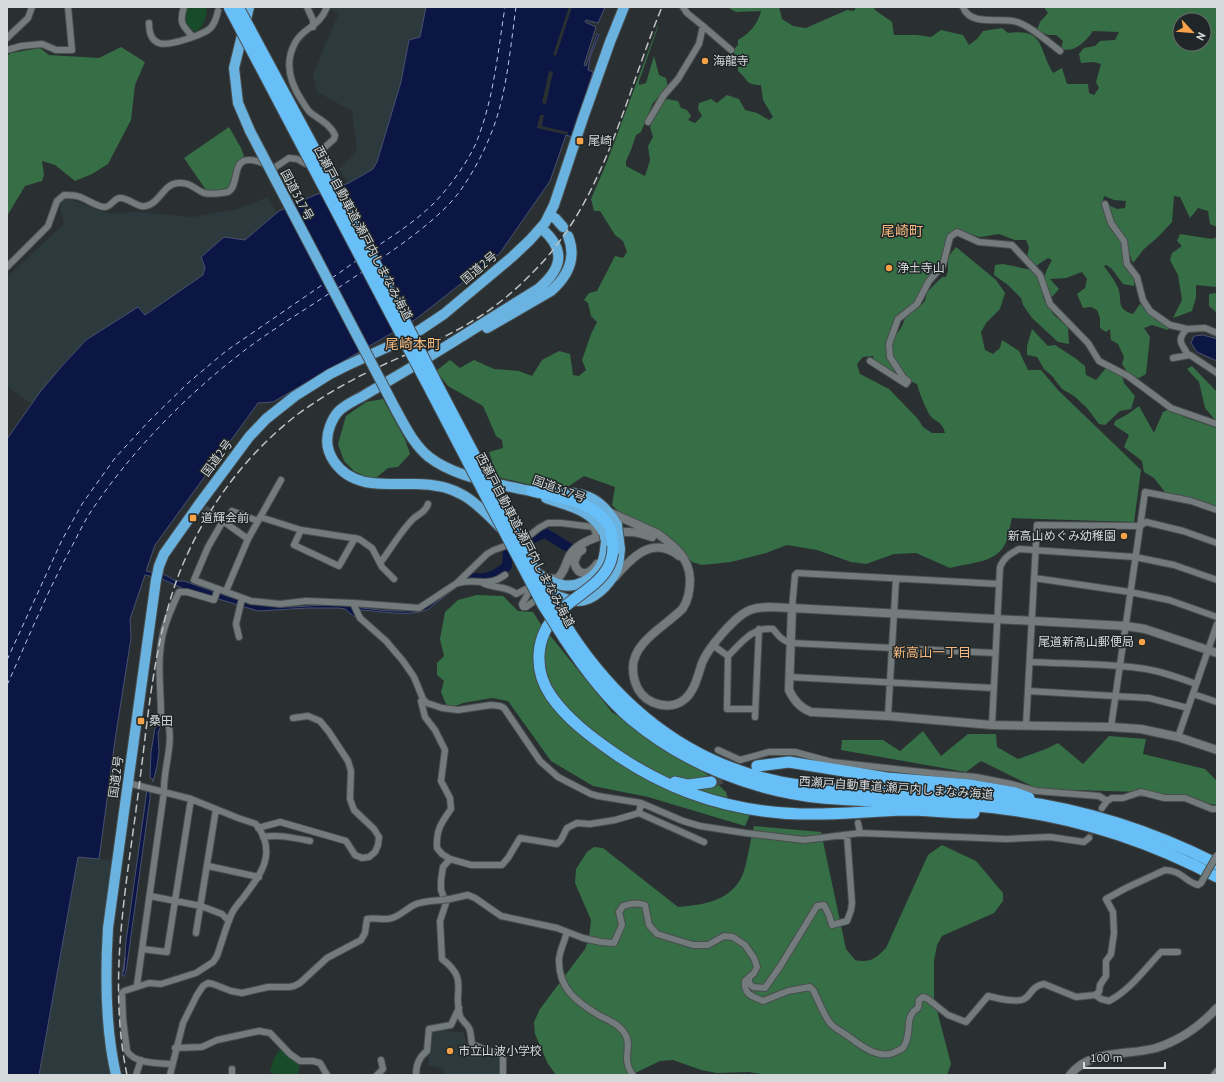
<svg xmlns="http://www.w3.org/2000/svg" width="1224" height="1082" viewBox="0 0 1224 1082" font-family="'PT Sans','Noto Sans JP',sans-serif">
  <style>
    .built { fill: #2c3a3d }
    .green { fill: #184b29 }
    .forest { fill: #366e46; fill-rule: evenodd }
    .water { fill: #0b1644; stroke: #485071 }
    .pier { fill: #2a3031 }
    .lines { fill: none; stroke-linecap: round; stroke-linejoin: round }
    .stream { stroke: #485071; stroke-width: 1.5 }
    .river { stroke: #0b1644; stroke-width: 10 }
    .ferry { stroke: #b3c6f6; stroke-width: 1; stroke-dasharray: 5 4; stroke-linecap: butt }
    .minor-tunnel { stroke: #44494a; stroke-width: 6; stroke-dasharray: 6 3; stroke-linecap: butt }
    .motorway-tunnel { stroke: #44494a; stroke-width: 11; stroke-dasharray: 11 5.5; stroke-linecap: butt }
    .minor-casing { stroke: #494e4f; stroke-width: 8 }
    .tertiary-casing { stroke: #494e4f; stroke-width: 10 }
    .trunk-casing { stroke: #494e4f; stroke-width: 12 }
    .motorway-casing { stroke: #494e4f; stroke-width: 13 }
    .minor { stroke: #747b7c; stroke-width: 6 }
    .tertiary { stroke: #747b7c; stroke-width: 8 }
    .trunk { stroke: #6ab2df; stroke-width: 10 }
    .motorway { stroke: #68bff8; stroke-width: 11 }
    .rail { stroke: #bfc3c4; stroke-width: 1.5; stroke-dasharray: 8 4; stroke-linecap: butt }
    .minor-bridge-casing { stroke: #494e4f; stroke-width: 8; stroke-linecap: butt }
    .trunk-bridge-casing { stroke: #494e4f; stroke-width: 12; stroke-linecap: butt }
    .motorway-bridge-casing { stroke: #494e4f; stroke-width: 13; stroke-linecap: butt }
    .minor-bridge { stroke: #747b7c; stroke-width: 6 }
    .trunk-bridge { stroke: #6ab2df; stroke-width: 10 }
    .motorway-bridge { stroke: #68bff8; stroke-width: 11 }
    .poi-dot { fill: #f6a248; stroke: #202627; stroke-width: 1.5 }
    .labels { text-anchor: middle; stroke-width: 3; stroke-linejoin: round; paint-order: stroke }
    .poi-label { font-size: 12px; fill: #d5d9da; stroke: #202627; text-anchor: start }
    .street-label { font-size: 12px; fill: #d5d9da; stroke: #202627 }
    .neighbourhood-label { font-size: 13px; fill: #f4b980; stroke: #202627 }
    .quarter-label { font-size: 14px; fill: #f4b980; stroke: #202627 }
  </style>
  <rect width="100%" height="100%" fill="#2a3031"/>
  <path class="built" d="M329,7H426L420,38L409,40L401,82L377,162L373,169L349,183L339,169L357,150L352,111L317,92L313,74L338,15Z
    M268,197L277,213L245,240L224,237L205,267L203,275L145,316L86,340L62,366L32,404L7,386V277L64,224L60,208L62,201L67,198L109,214L134,212L193,217L238,209Z
    M78,857L113,860L106,1044L111,1075H39Z
    M430,1030L463,1032L468,1049L474,1054H498L501,1057V1075H444L443,1069L428,1065Z"/>
  <path class="green" d="M187,7H207C206,18 205,25 196,32L186,26L184,17Z
    M282,1048L300,1066L297,1075H278L270,1072C272,1063 275,1054 282,1048Z"/>
  <path class="forest" d="M727,7H779L782,19L793,26L806,28L847,10L854,11L856,7H874L875,10L892,22L894,35H917L931,37L941,30L963,35L969,45L977,39L983,31L1002,28L1008,33C1045,28 1038,48 1053,73L1062,68L1067,84H1088L1089,93L1094,95L1099,88L1096,82L1101,64L1094,62L1081,63L1079,54L1084,48L1095,46L1100,41L1115,40L1119,32L1093,31C1085,42 1075,53 1061,49L1063,41L1056,35H1048L1037,30L1040,22L1048,13L1044,7H1217V227L1210,224L1208,211L1198,208L1190,218L1180,197L1174,196L1172,222L1158,237L1144,249L1133,263L1128,250L1114,224L1108,205L1117,209L1125,208L1126,201L1114,200L1104,196L1102,206L1109,227L1122,243L1135,277L1134,286L1123,284L1112,269L1106,265L1104,266C1109,273 1115,281 1118,288C1123,300 1115,309 1133,314L1140,304L1169,326L1168,330L1152,325L1144,328L1150,337L1146,374L1139,378L1129,375L1122,364L1124,357L1118,344L1111,340L1110,329L1106,332L1100,328V318L1097,310L1091,307L1083,308L1077,294L1085,288L1087,279L1082,272L1066,278L1050,279L1059,289L1052,297C1041,282 1043,276 1052,260L1048,258L1036,266L1027,257L1029,247L1026,240H1015L999,234L980,237L957,230L949,236L942,265L915,303L897,318L887,344L897,371L893,373L873,359V356L863,357L857,364L860,374L889,389L918,419L923,427L932,433H945C942,420 935,423 929,414C924,404 920,395 917,384C905,381 889,357 891,344C893,335 903,330 905,317L912,310L920,306L925,301L927,292L942,277H946L948,271V257L956,247L996,280L1005,293L1000,309L986,323L981,332L985,350L993,354L1000,348L1002,340L1019,351L1028,370H1041L1059,391L1141,470L1134,522L1012,518C1010,525 1009,533 1007,540C998,564 971,562 950,568L916,553L894,554L866,564L851,562L817,550L787,545L766,553L731,562L702,565L692,562L665,534L621,514L612,505L615,487L584,476L569,486H536L497,477L489,452L503,448L502,440L496,436L483,406L448,386L436,371L450,360L460,368L474,360L494,369L519,371L532,376L542,360L559,351L570,354L573,375L579,376L586,370L582,360L591,334L597,322L591,316L588,303L584,300L589,293L597,291L615,256L623,258L627,252L623,241L615,235L600,211H594L591,199L607,162L658,25V27L639,81V85L646,83L654,56L659,75L666,78L668,87L653,103L641,132L636,135L631,150L626,161V166L645,176L650,160L648,146L653,137L650,127L657,110L666,99L678,101L681,108L687,110L691,116L688,120L695,123L702,116L698,109L699,103L711,99L717,103L727,95L739,99L745,110L757,113L769,120L773,117L763,100L761,85C745,85 749,80 738,71V67H743L742,62L737,61L733,50L738,45V40C749,34 758,24 761,11L736,12ZM1180,20H1204V44H1180Z
    M121,47L145,62L135,85L131,120L108,164L92,174L75,181L55,165L42,161L44,175L42,181L25,186L7,216V56L11,53L40,48L49,55L99,58Z
    M229,127L241,148L244,156L234,179L224,194L206,190L184,158Z
    M1180,234L1212,239L1217,237V287L1196,285V297L1192,311L1173,318L1182,300L1178,275L1170,260L1172,253L1182,246L1177,241Z
    M1003,264L1032,270L1038,275L1044,300L1054,315L1068,327L1069,344L1058,342L1032,318L1023,305L1021,298L1008,285L994,275L995,265Z
    M1217,291V313L1209,306V294L1216,293Z
    M1032,329L1048,346L1055,345L1075,358L1085,366L1086,375L1096,380L1106,368L1122,375L1124,383L1135,396L1131,409L1120,411L1105,425L1099,424L1087,408L1074,396L1062,389L1052,376L1044,369L1037,357L1027,355V346Z
    M1192,366L1217,392V422L1205,408L1199,382L1187,369Z
    M383,399L405,439L410,454L398,467L388,468L377,477L368,478L354,471L344,461L338,444L346,416L366,402Z
    M1139,406L1154,433L1163,412L1169,409L1184,417L1217,428V507L1195,499L1165,492L1154,478L1144,472L1142,461L1124,447L1129,435L1114,425L1115,421L1128,414Z
    M477,595L503,596L518,611L533,612L540,623L612,712L707,774L726,792L732,812L752,810L745,826L648,797L593,786L551,761L508,701L492,698L463,703L448,709L441,692L444,681L437,675V663L444,656L440,639L445,612L458,600Z
    M923,731L941,756L968,734H996L997,747L1018,759L1046,749L1058,743L1083,764L1109,736L1146,739L1143,754L1205,769L1217,781V805L1141,792L1038,789L981,761L966,772L841,750L842,740H883L900,751Z
    M754,826L821,832L846,949L855,960C870,963 875,959 886,948L928,855L942,845L976,861L1003,893V901L994,913L942,936L937,945L934,961V999L951,1064L947,1075H767L749,1072L717,1073L701,1070L673,1060L660,1061L631,1075H556L548,1064L535,1034L534,1022L540,1009L585,949L589,938L591,920L575,883L576,869L587,852L594,847L603,848L678,907C703,905 732,901 743,874C748,859 750,841 754,826Z"/>
  <path class="water" d="M426,7H605L598,23L586,20L585,22L596,27L584,65L586,66L597,34L599,35L590,57L588,70L593,72L572,137L566,135L550,181L500,253L416,319L273,402L258,403L155,545L146,571C152,573 157,572 162,574C172,577 171,582 184,581C213,591 242,603 274,606C295,609 317,604 338,605C362,607 397,615 420,609C431,607 444,595 454,589L427,610C406,617 381,611 360,610L355,611L358,619H357L345,609L338,608H308L258,611L182,588L162,579L145,575L130,619L131,638L115,740L99,859L78,857L39,1075H7V439L40,392L62,366L86,340L138,307L145,315L203,275L205,267L201,257L224,237L245,240L279,211L315,195L349,183L373,169L377,162L401,82L409,40L420,37Z
    M1203,335L1217,339V361L1197,352L1191,343L1194,336Z
    M162,722L164,723L160,728L158,733L159,752L157,766L153,782V779L150,778L151,752L155,728Z
    M147,790L150,791V798L126,972L124,976H122L123,972L124,971L126,941Z"/>
  <path class="pier" d="M569,7H572L556,56L553,55Z
    M549,71L553,72L546,104L542,103Z
    M540,115H544L542,126L568,132L567,135L537,128Z"/>
  <g class="lines">
    <path class="stream" d="M123,972L125,958"/>
    <path class="river" d="M466,578C485,579 492,579 507,566L508,551C521,545 532,537 545,533L568,547"/>
    <path class="ferry" d="M373,249C394,235 416,221 434,203C449,188 471,158 478,138C494,96 498,51 505,7
      M379,260C405,242 442,216 460,191C480,163 496,128 503,94C509,66 512,36 516,7
      M332,278L356,261
      M338,288L362,272
      M7,660L62,540L82,504L115,458L149,421L188,383L226,351L325,283
      M7,685C28,639 47,592 71,548C77,537 82,526 88,516C127,456 184,397 240,354C268,332 300,313 330,293"/>
    <path class="minor-tunnel" d="M205,508L213,514
      M861,792L864,771
      M1089,838L1102,808"/>
    <path class="motorway-tunnel" d="M711,782L735,774"/>
    <defs>
      <path id="minor" d="M307,7L313,20V27
        M683,7L687,13L703,26
        M963,7C970,26 997,18 1013,21C1027,23 1048,42 1060,51
        M149,23C149,54 174,43 193,37C182,25 179,23 184,7
        M193,37C209,31 214,29 218,11
        M7,38L28,18L32,7
        M7,50L21,46L42,44L56,50H72L68,7
        M648,122L664,95L678,79L699,44L703,26L731,50
        M1105,204L1111,223L1124,241L1127,264L1137,277L1143,300L1150,311L1170,325L1187,329
        M7,267L48,226L57,201L64,195C69,195 75,195 80,197C86,199 100,208 105,207C111,207 114,198 120,198C131,198 138,210 149,205C161,200 164,184 178,183C191,182 194,189 204,193C212,195 221,193 228,192C240,185 231,159 250,160C258,160 267,165 274,168L289,158L297,159L306,164L334,139L335,135C330,124 320,120 311,113C307,110 305,105 302,101C290,83 284,63 295,43C303,27 319,28 327,7
        M1188,355C1183,345 1175,341 1187,329L1205,328L1217,333
        M1173,358L1190,355L1217,373
        M870,361L906,384L908,381L903,377L890,357L889,344L898,319L917,304L929,281L943,265L950,237L957,232L979,242L1012,245L1040,275L1050,304L1088,343L1099,361L1128,376L1171,408L1217,424
        M232,511L258,521
        M213,514L248,539
        M260,517L301,530L359,539L372,548L382,567L394,579
        M223,521L208,547L194,580L251,601L280,604L306,601L353,603L419,608L457,583L487,554L494,550L525,539L539,528L548,523H561L593,527L597,537
        M301,530L294,545L339,566L355,538
        M380,563C391,549 400,532 413,519C418,514 426,512 428,504
        M1034,578L1130,592L1169,600L1217,617
        M481,582C492,589 506,585 516,594L526,589L529,592L522,604L523,607H526L533,602
        M458,583C478,578 487,588 505,575
        M226,591L248,539L281,480
        M353,603L360,618L386,641L403,661L414,677L423,699L427,703L442,708L458,710L491,705L500,706L504,708L540,761L558,777L591,794L598,796L641,803L683,821L700,826L745,833L804,840L860,833L1006,839L1050,837L1084,842L1089,838
        M792,608L795,575L797,573L999,584
        M239,637L236,624L242,598
        M714,646L728,656
        M1030,662C1068,664 1108,663 1146,669C1164,672 1180,678 1196,684
        M789,677L993,688
        M1028,691L1149,698L1188,708
        M1193,694L1217,702
        M423,699L421,701L425,717L435,730L445,750L441,781L450,798L451,809C441,823 436,830 437,848L442,854L450,859
        M755,709H727L728,656C741,643 753,626 773,629C778,635 782,641 791,643L995,653
        M888,716L896,579
        M755,717L759,629
        M992,725L1000,567C1004,557 1010,554 1019,549L1135,557L1174,565L1217,580
        M1026,726L1037,525L1140,526L1146,522L1183,531L1217,543
        M1111,727L1145,492L1191,501L1217,510
        M1178,737L1217,624
        M718,750L740,760L769,752H795L832,762L931,773L976,777L1011,784L1036,791L1099,796L1107,801
        M128,783L191,799L238,818L256,824C278,853 261,874 243,898C239,903 235,907 232,913C226,926 222,942 217,956L213,962L196,973L161,984L149,983L124,991L122,993L123,1019L127,1051C135,1064 158,1063 172,1064
        M1102,808L1107,801L1112,798H1123L1141,792L1164,798H1185L1212,809H1217
        M639,813L704,842
        M858,823L860,833
        M258,828L280,822L346,841L355,855L362,858L369,857L375,852L378,845L379,837L374,829L354,810L350,799L351,771L348,761L329,732L320,721L308,716L293,718
        M263,837C279,834 294,838 310,841
        M208,866L259,877
        M150,896L201,906L222,914L229,921
        M450,899L468,895L475,898L501,916L557,928L583,938L601,942L614,943L622,925L619,912L623,906C631,903 637,902 645,905L649,925L657,934L693,945H708L724,936L733,937L745,945L754,958L757,967L754,973L745,981C744,995 752,996 763,1001L788,991L810,987L813,990C818,999 823,1014 830,1023C833,1027 840,1031 845,1034C859,1044 879,1062 897,1051C900,1050 903,1049 904,1046C913,1032 903,1017 918,1008L919,1000L923,997L928,999L948,1015L966,1022L988,996C996,998 1017,1003 1024,999C1031,996 1031,986 1044,984L1076,997L1095,995L1101,999L1109,1001C1130,990 1144,970 1161,952H1178
        M567,932C565,940 560,950 559,959C558,989 577,1002 600,1016C609,1020 620,1025 625,1034C630,1041 627,1050 627,1058C627,1064 629,1070 633,1075
        M196,933L216,809
        M142,949L167,952L191,799
        M749,978V983L753,987L765,988L781,965L817,906L824,905L829,915L832,925L847,921L851,910L852,903L847,835
        M137,985L164,792C163,769 174,744 168,722L161,716C161,690 157,664 162,638C165,622 172,607 179,592H187L214,600L218,589
        M1095,995L1099,992L1100,985L1106,976V961L1111,954L1114,933L1113,912L1106,899L1126,888L1165,870C1183,871 1184,881 1198,885L1201,883
        M175,1048L202,1047L217,1040L259,1031L270,1033L290,1054L300,1061H313L320,1063L327,1075
        M136,1075L141,1060
        M170,1075L183,1023L197,995L203,986L208,983L213,984L231,991L242,993L268,987H289L294,986L300,983L327,958L361,940L365,933L367,919C375,917 384,921 392,918C400,916 406,909 414,905C422,901 433,901 442,900
        M232,1075V1069
        M377,1075L383,1069L381,1060
        M416,1075C416,1065 419,1057 427,1051L429,1029L451,1025L459,1008
        M503,1075V1058L501,1054L481,1048L472,1044C471,1039 471,1032 469,1028C467,1024 462,1021 460,1016C452,991 470,980 442,959L440,921L446,903L441,890V880L443,867L450,859L471,865H502L508,858L520,838L557,844L561,840L567,828L577,823L590,824L615,820L639,813L641,803
        M1214,1075L1217,1071"/>
      <path id="tertiary" d="M609,512L658,534C674,546 689,557 690,579C690,589 689,599 683,608C680,612 675,615 672,618C657,631 632,646 633,669C633,675 635,683 638,689C647,705 671,711 685,699C695,690 698,675 702,663C708,648 735,616 750,610C763,605 779,608 792,608L1126,626L1145,629L1217,653
        M582,550L578,553L574,562C578,577 589,576 597,564
        M615,577C632,557 653,535 679,556
        M547,578L557,579C565,572 565,564 570,555C580,539 612,531 630,532C638,532 644,534 652,537
        M792,608L789,690C794,701 800,708 811,712L888,716L992,725L1111,727L1141,729L1178,737L1217,750
        M1070,1075C1090,1049 1127,1056 1156,1048C1181,1040 1199,1027 1217,1008"/>
      <path id="trunk" d="M249,7L234,68L238,103L250,131
        M550,215L556,219L563,227
        M487,328L551,291C568,276 577,258 568,236
        M396,410C405,426 414,445 429,457C450,473 477,479 502,485C512,487 522,490 532,491C571,495 594,485 617,525
        M546,498C569,506 592,510 604,533
        M501,528C474,500 457,484 416,484C399,484 381,485 365,482C339,476 320,452 330,426C332,421 334,416 338,412C344,405 354,401 363,396C378,387 392,379 407,370C451,344 494,316 538,289C562,269 567,250 541,228
        M534,571C543,577 551,583 562,585C577,588 594,579 601,565C605,558 605,549 606,541
        M542,588C552,594 563,600 576,601C593,602 609,585 616,571C619,564 619,557 620,549
        M116,1075C105,1027 105,977 108,928L156,580L159,566L164,554L200,503L249,437L266,419L295,396L330,374L348,365L394,344L420,330L444,314L512,257L530,240L545,223L554,205L583,118L610,42L624,7"/>
      <path id="motorway" d="M439,388L477,460
        M432,393L469,464
        M532,491C561,498 595,500 610,528
        M558,613C535,636 533,670 551,696C567,719 591,737 614,753C670,792 732,812 801,814C835,815 870,811 904,810C927,810 950,813 974,813
        M570,632C626,717 702,773 805,786C850,792 896,791 941,793C961,794 982,797 1002,799C1077,807 1150,830 1217,864
        M564,638C583,667 604,696 631,719C685,764 753,791 823,798C883,803 944,801 1004,809C1078,818 1151,842 1217,877
        M757,766L789,762L887,778L970,785L1015,793L1029,798
        M675,782L688,785L711,782"/>
    </defs>
    <use href="#minor" class="minor-casing"/>
    <use href="#tertiary" class="tertiary-casing"/>
    <use href="#trunk" class="trunk-casing"/>
    <use href="#motorway" class="motorway-casing"/>
    <use href="#minor" class="minor"/>
    <use href="#tertiary" class="tertiary"/>
    <use href="#trunk" class="trunk"/>
    <use href="#motorway" class="motorway"/>
    <path class="rail" d="M127,1075C107,978 127,884 139,787C149,711 155,624 187,555C212,500 250,451 298,414C320,398 345,383 370,371C406,354 445,339 479,317C501,303 521,285 538,267C605,197 626,94 662,7"/>
    <defs>
      <path id="minor-bridge" d="M1201,883L1217,855
        M442,900L450,899"/>
      <path id="trunk-bridge" d="M250,131L396,410
        M617,525L620,549
        M604,533L606,541"/>
      <path id="motorway-bridge" d="M229,7L432,393
        M238,7L358,230L439,388
        M477,460L550,600L570,632
        M469,464L543,605L564,638
        M562,609C591,584 623,574 610,528"/>
    </defs>
    <use href="#minor-bridge" class="minor-bridge-casing"/>
    <use href="#trunk-bridge" class="trunk-bridge-casing"/>
    <use href="#motorway-bridge" class="motorway-bridge-casing"/>
    <use href="#minor-bridge" class="minor-bridge"/>
    <use href="#trunk-bridge" class="trunk-bridge"/>
    <use href="#motorway-bridge" class="motorway-bridge"/>
  </g>
  <g class="poi-dot">
    <circle cx="705" cy="61" r="4"/>
    <rect x="576" y="137" width="8" height="8" rx="2"/>
    <circle cx="889" cy="268" r="4"/>
    <rect x="189" y="514" width="8" height="8" rx="2"/>
    <circle cx="1124" cy="536" r="4"/>
    <circle cx="1142" cy="642" r="4"/>
    <rect x="137" y="717" width="8" height="8" rx="2"/>
    <circle cx="450" cy="1051" r="4"/>
  </g>
  <g class="labels">
    <g class="poi-label">
      <text x="713" y="65">海龍寺</text>
      <text x="588" y="145">尾崎</text>
      <text x="897" y="272">浄土寺山</text>
      <text x="201" y="522">道輝会前</text>
      <text x="1116" y="540" text-anchor="end">新高山めぐみ幼稚園</text>
      <text x="1134" y="646" text-anchor="end">尾道新高山郵便局</text>
      <text x="149" y="725">桑田</text>
      <text x="458" y="1055">市立山波小学校</text>
    </g>
    <g class="street-label">
      <text transform="translate(297 195) rotate(62)" y="4">国道317号</text>
      <text transform="translate(363 233) rotate(62)" y="4">西瀬戸自動車道;瀬戸内しまなみ海道</text>
      <text transform="translate(479 268) rotate(-40)" y="4">国道2号</text>
      <text transform="translate(217 458) rotate(-53)" y="4">国道2号</text>
      <text transform="translate(559 489) rotate(20)" y="4">国道317号</text>
      <text transform="translate(525 540) rotate(62)" y="4">西瀬戸自動車道;瀬戸内しまなみ海道</text>
      <text transform="translate(116 777) rotate(-82)" y="4">国道2号</text>
      <text transform="translate(896 788) rotate(4)" y="4">西瀬戸自動車道;瀬戸内しまなみ海道</text>
    </g>
    <g class="neighbourhood-label">
      <text x="932" y="657">新高山一丁目</text>
    </g>
    <g class="quarter-label">
      <text x="902" y="236">尾崎町</text>
      <text x="413" y="349">尾崎本町</text>
    </g>
  </g>
  <rect width="1224" height="1082" fill="none" stroke="#d5d9da" stroke-width="16"/>
  <g transform="translate(1192 32) rotate(116)"><circle r="19" fill="#202627" stroke="#686e6f"/>
  <path d="M0-3L7 15L0 10L-7 15Z" fill="#f6a248"/>
  <text y="-6" font-size="11" font-weight="bold" text-anchor="middle" fill="#d5d9da">N</text>
  </g>
  <path d="M1084 1062v6h81v-6" fill="none" stroke="#d5d9da" stroke-width="2"/>
  <text x="1090" y="1062" font-size="12" fill="#d5d9da" stroke="#202627" stroke-width="3" paint-order="stroke">100 m</text>
</svg>
